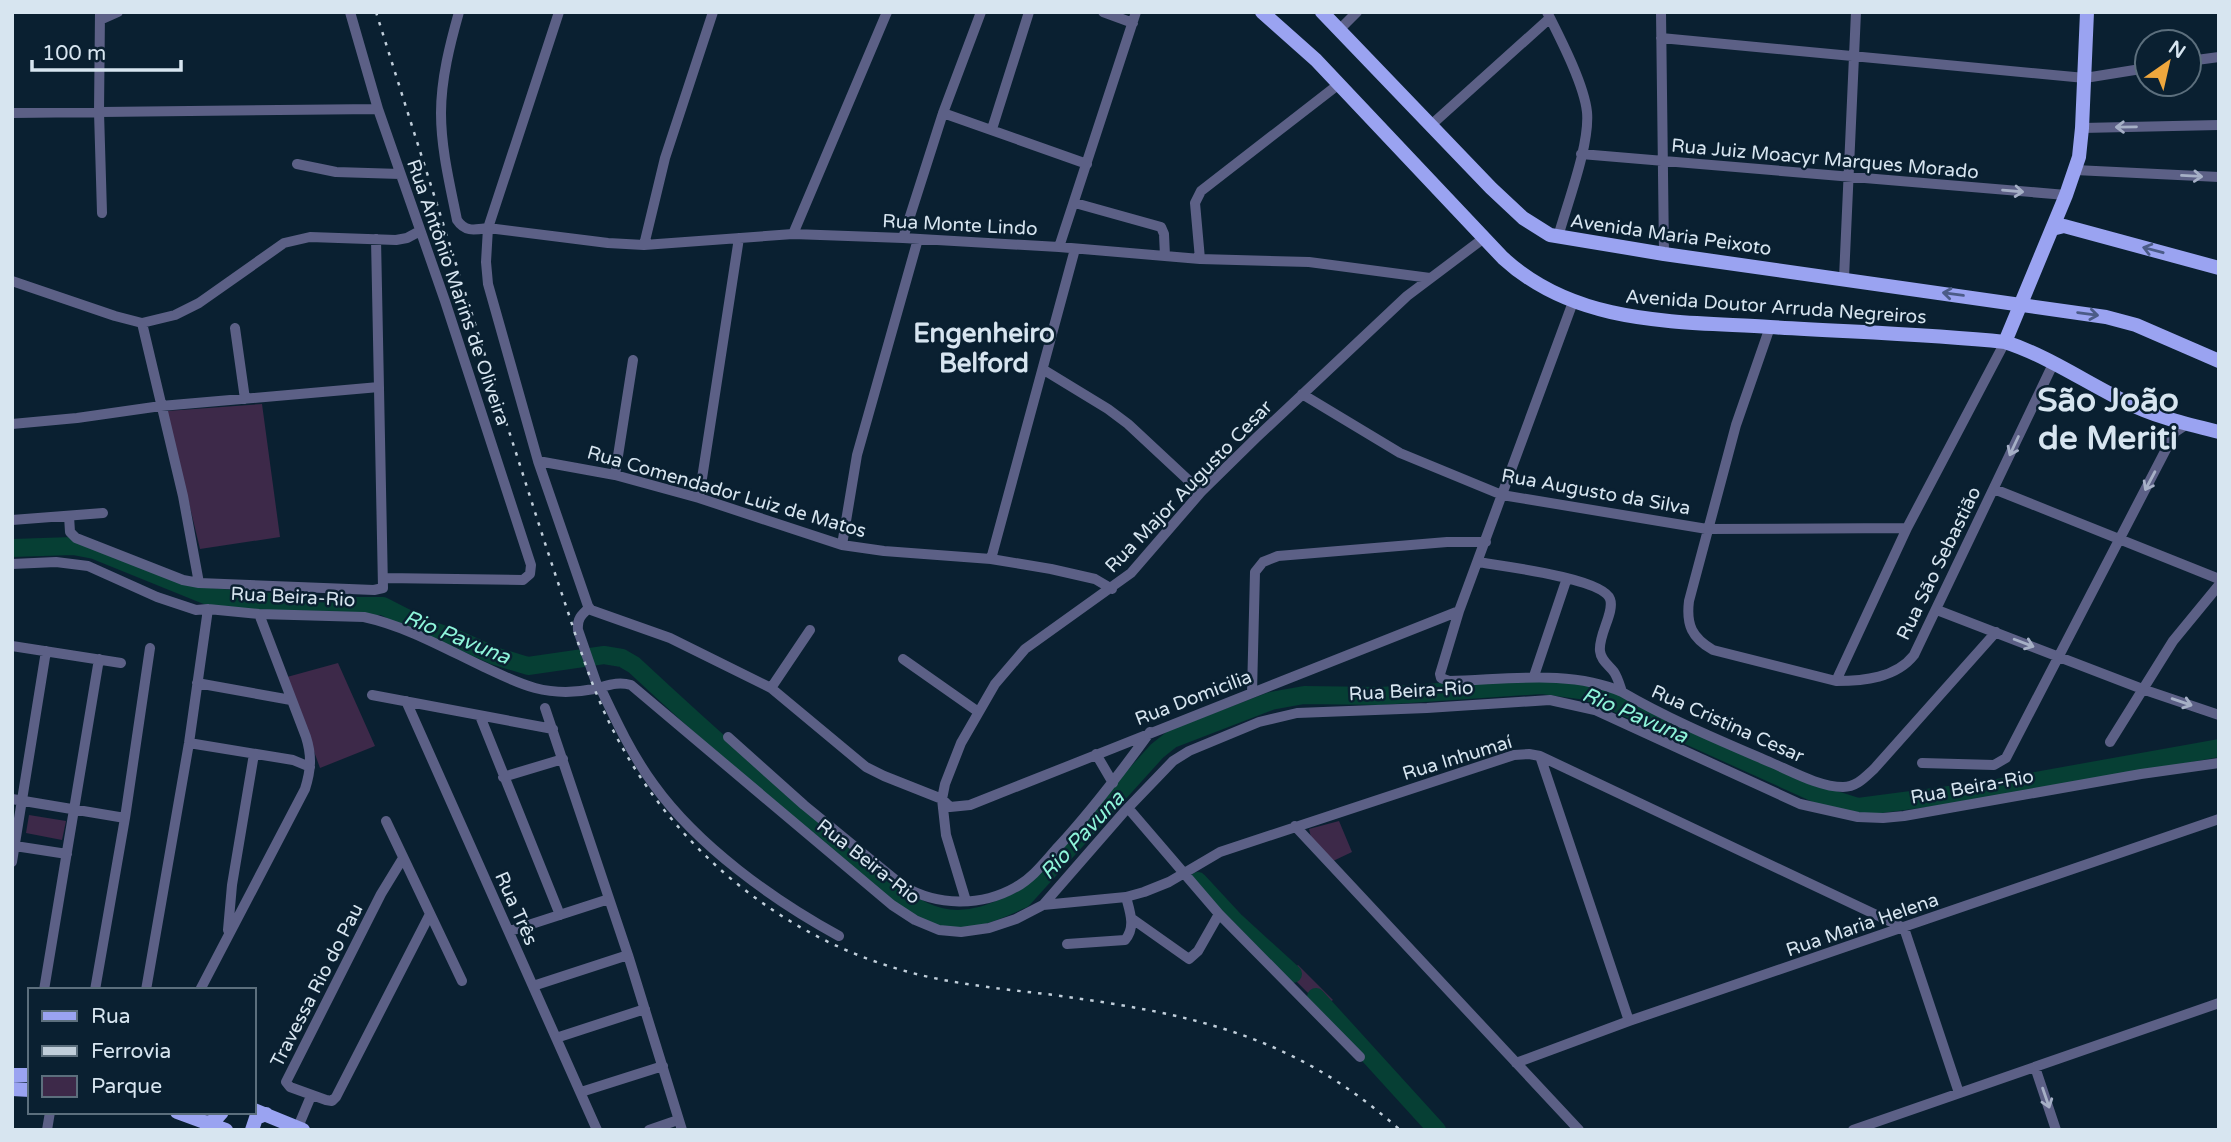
<svg xmlns="http://www.w3.org/2000/svg" width="2231" height="1142" viewBox="0 0 2231 1142" font-family="'Varela Round',sans-serif">
  <style>
    .green { fill: #3d2949 }
    .lines { fill: none; stroke-linecap: round; stroke-linejoin: round }
    .river { stroke: #063f34; stroke-width: 18 }
    .minor { stroke: #5c6086; stroke-width: 10 }
    .major { stroke: #9aa3f1; stroke-width: 14 }
    .rail { stroke: #c0ceda; stroke-width: 2.5; stroke-dasharray: 3.5 7; stroke-linecap: butt }
    .oneway { stroke: #a6b0c6 }
    .oneway2 { stroke: #4b5b87 }
    .labels { text-anchor: middle; stroke-width: 5; stroke-linejoin: round; paint-order: stroke }
    .street-label { font-size: 19px; fill: #d7e5f0; stroke: #0a2031 }
    .water-label { font-size: 21px; font-style: italic; fill: #8ef5da; stroke: #0a2031 }
    .district-label { font-size: 26px; font-weight: bold; fill: #d7e5f0; stroke: #0a2031 }
    .town-label { font-size: 33px; font-weight: bold; fill: #d7e5f0; stroke: #0a2031 }
  </style>
  <rect width="100%" height="100%" fill="#0a2031"/>
  <path class="green" d="M262,404L280,537L200,549L167,411Z
    M338,663L375,746L320,768L287,677Z
    M29,815L66,821L62,840L26,833Z
    M1339,821L1352,852L1333,861L1311,837L1309,829Z
    M1298,965L1333,1000L1327,1004L1317,994L1313,998L1292,977L1296,973L1293,970Z"/>
  <g class="lines">
    <path class="river" d="M12,548L73,546L94,550L210,597L320,606H383L428,629L457,639L495,656L528,666L604,655L622,658L634,665C707,733 780,799 858,861C882,881 909,910 941,917C970,924 997,911 1023,899L1157,751L1172,739L1271,701L1304,695L1380,696L1542,685L1580,690L1603,697L1817,794L1858,807L1980,791L2219,748
      M1198,881L1236,922L1293,974
      M1316,997L1437,1130"/>
    <path class="minor" d="M100,12L99,112L102,213
      M350,12L378,109L445,301L531,565L530,574L523,580L384,578
      M459,12C450,44 441,79 441,113C441,149 450,185 457,220C465,232 474,230 488,228L608,243L644,245L793,234L903,238L1059,247L1200,259L1309,262L1430,278
      M559,12L488,228L486,262L488,284L538,461L588,606L591,610L670,638L771,688L866,767L884,776L942,799L950,807L970,805L1459,611
      M1103,12L1133,23
      M1547,12C1560,38 1584,84 1587,112C1590,145 1567,204 1558,237
      M1661,12L1664,254
      M100,20L118,12
      M1340,29L1357,12
      M1661,38L2085,78L2147,68
      M2189,61L2219,57
      M12,113L378,109
      M943,113L1087,164
      M1430,126L1550,18
      M2082,128L2219,125
      M992,129L1029,12
      M1581,154L2066,195
      M297,164L336,172L400,174
      M2075,170L2219,177
      M1075,203L1161,227L1164,234L1165,256
      M793,234L887,12
      M903,238L943,113L981,12
      M644,245L665,158L713,12
      M1059,247L1136,12
      M1200,259L1195,203L1201,191L1339,84
      M1844,278L1856,12
      M12,281L115,316L142,323L175,315L199,303L284,243L310,237L396,240L407,238L420,231
      M1573,302L1459,611L1440,674L1441,678L1449,681C1505,680 1570,669 1622,692
      M142,323L183,496L199,583
      M1770,327L1736,425L1689,601C1686,625 1692,638 1713,650L1836,681C1864,681 1896,678 1914,655L2054,362
      M235,328L245,399
      M1044,370L1108,409L1128,424L1201,492
      M1302,394L1400,453L1502,495L1707,529L1907,528
      M12,424L77,418L161,406L379,387
      M538,461L615,475L699,498L842,545L884,551L991,559L1051,569L1095,579L1112,589
      M615,475L633,360
      M1994,489L2219,579
      M699,498L739,238
      M69,516L70,532L76,538L183,580L199,583L374,590L383,588L376,239
      M12,520L103,513
      M842,545L857,455L918,239
      M991,559L1075,249
      M1478,562C1501,566 1603,578 1610,599C1615,612 1598,635 1600,651C1601,661 1609,665 1614,672C1618,678 1620,686 1622,692C1670,720 1721,741 1772,763C1793,772 1820,787 1843,787C1857,787 1865,777 1874,769L1996,632
      M12,564L56,562L88,566L157,597L196,610L208,609L259,614L364,617C406,626 446,649 484,667C501,675 517,683 535,688C554,693 574,693 594,689C607,686 617,681 631,685L892,905L915,920L939,930L961,932L989,928L1016,919L1043,905L1124,812L1173,761L1189,751L1259,722L1297,713L1427,708L1550,700L1595,710L1800,804L1858,817L1883,818L1904,816L2141,774L2219,763
      M589,608C581,615 577,619 578,630L598,688
      M1937,610L2145,690L2219,715
      M12,646L121,663
      M903,659L977,711
      M1534,676L1567,578
      M1836,681L1907,528L2005,342
      M197,683L291,700
      M600,687C616,721 632,755 654,785C698,846 773,900 839,936
      M771,688L810,630
      M1252,693L1255,572L1263,562L1278,556L1447,542H1486
      M372,695L553,729
      M406,701L597,1130
      M545,708L628,955L682,1130
      M480,716L560,915
      M728,737L804,805L903,886C937,906 981,907 1016,887C1033,878 1046,860 1059,846C1092,810 1121,772 1150,732
      M2110,742L2173,641L2219,585
      M189,743L293,760L310,767
      M1096,754L1113,783
      M1540,756L1629,1021
      M1922,763L1994,765L2006,758L2175,432L2187,424
      M503,777L563,759
      M12,799L125,818
      M1128,808L1219,914L1360,1057
      M386,821L462,981
      M1295,826L1579,1130
      M15,846L67,854
      M403,858L381,894L286,1082L290,1087L326,1100L332,1101L336,1097L430,914
      M12,862L46,651
      M966,901L946,835L942,799L945,784L961,743L995,684L1025,649L1131,573L1201,492L1257,437L1407,296L1484,238
      M1043,905L1126,897L1144,892L1169,882L1220,852L1514,755L1529,754L1540,756L1904,928L1959,1093
      M1131,918L1189,959L1198,951L1219,914
      M228,930L232,885L254,754
      M510,931L609,899
      M1067,944L1125,940C1136,927 1130,912 1126,897
      M533,986L628,955
      M44,990L99,659
      M95,990L125,818L150,648
      M146,990L189,743L208,609
      M200,990L305,789C311,770 312,756 306,737L259,614
      M556,1038L645,1009
      M1516,1063L1629,1021L2219,819
      M2035,1067L2056,1130
      M581,1092L663,1066
      M298,1127L311,1096
      M47,1130L50,1112
      M649,1130L678,1120
      M1853,1130L2219,1003"/>
    <path class="major" d="M1262,12L1316,60L1503,258C1577,326 1676,321 1770,327C1848,332 1927,334 2005,342C2048,356 2085,382 2126,402C2155,417 2187,424 2219,432
      M1322,12L1491,188L1523,218L1550,235L1664,254L2106,317L2136,325L2219,361
      M2052,229L2064,226L2219,268
      M2005,342L2066,195L2079,157L2082,128L2087,12
      M12,1075H30
      M12,1089L30,1090
      M254,1110L303,1130
      M177,1112L226,1130
      M205,1123L214,1121L222,1112
      M252,1130L256,1118L266,1114"/>
    <path class="rail" d="M376,12C419,149 463,285 506,422C526,483 545,545 566,606C580,648 593,692 614,732C677,855 793,947 929,977C970,986 1012,990 1054,995C1191,1014 1293,1034 1400,1130"/>
  </g>
  <defs><path id="oneway-shaft" d="M-6 0H5M1.5-3L5.5 0L1.5 3" fill="none" stroke-width="1.6" stroke-linecap="round" stroke-linejoin="round" transform="scale(1.75)"/></defs>
  <g class="oneway">
    <use href="#oneway-shaft" transform="translate(2126 127) rotate(179)"/>
    <use href="#oneway-shaft" transform="translate(2192 176) rotate(3)"/>
    <use href="#oneway-shaft" transform="translate(2013 191) rotate(5)"/>
    <use href="#oneway-shaft" transform="translate(2014 446) rotate(115)"/>
    <use href="#oneway-shaft" transform="translate(2150 481) rotate(118)"/>
    <use href="#oneway-shaft" transform="translate(2024 643) rotate(21)"/>
    <use href="#oneway-shaft" transform="translate(2182 702) rotate(19)"/>
    <use href="#oneway-shaft" transform="translate(2046 1098) rotate(71)"/>
  </g>
  <g class="oneway2">
    <use href="#oneway-shaft" transform="translate(2153 250) rotate(-165)"/>
    <use href="#oneway-shaft" transform="translate(1953 294) rotate(-172)"/>
    <use href="#oneway-shaft" transform="translate(2088 314) rotate(8)"/>
  </g>
  <g class="labels">
    <g class="street-label">
      <text transform="translate(1825 158) rotate(5)" y="7">Rua Juiz Moacyr Marques Morado</text>
      <text transform="translate(960 224) rotate(3)" y="7">Rua Monte Lindo</text>
      <text transform="translate(1671 234) rotate(8)" y="7">Avenida Maria Peixoto</text>
      <text transform="translate(459 292) rotate(71)" y="7">Rua Antônio Marins de Oliveira</text>
      <text transform="translate(1776 306) rotate(4)" y="7">Avenida Doutor Arruda Negreiros</text>
      <text transform="translate(1188 486) rotate(-46)" y="7">Rua Major Augusto Cesar</text>
      <text transform="translate(727 491) rotate(16)" y="7">Rua Comendador Luiz de Matos</text>
      <text transform="translate(1596 491) rotate(10)" y="7">Rua Augusto da Silva</text>
      <text transform="translate(1938 563) rotate(-64)" y="7">Rua São Sebastião</text>
      <text transform="translate(293 596) rotate(3)" y="7">Rua Beira-Rio</text>
      <text transform="translate(1411 690) rotate(-3)" y="7">Rua Beira-Rio</text>
      <text transform="translate(1193 697) rotate(-21)" y="7">Rua Domicilia</text>
      <text transform="translate(1728 723) rotate(24)" y="7">Rua Cristina Cesar</text>
      <text transform="translate(1457 757) rotate(-17)" y="7">Rua Inhumaí</text>
      <text transform="translate(1972 786) rotate(-10)" y="7">Rua Beira-Rio</text>
      <text transform="translate(869 861) rotate(38)" y="7">Rua Beira-Rio</text>
      <text transform="translate(517 908) rotate(66)" y="7">Rua Três</text>
      <text transform="translate(1862 924) rotate(-19)" y="7">Rua Maria Helena</text>
      <text transform="translate(316 985) rotate(-63)" y="7">Travessa Rio do Pau</text>
    </g>
    <g class="water-label">
      <text transform="translate(457 637) rotate(22)" y="7">Rio Pavuna</text>
      <text transform="translate(1635 715) rotate(23)" y="7">Rio Pavuna</text>
      <text transform="translate(1082 835) rotate(-47)" y="7">Rio Pavuna</text>
    </g>
    <g class="district-label">
      <text x="984" y="342">Engenheiro<tspan x="984" dy="30">Belford</tspan></text>
    </g>
    <g class="town-label">
      <text x="2108" y="411">São João<tspan x="2108" dy="38">de Meriti</tspan></text>
    </g>
  </g>
  <rect width="2231" height="1142" fill="none" stroke="#d7e5f0" stroke-width="28"/>
  <rect x="28" y="988" width="228" height="126" fill="#0a2031" stroke="#5c6f7d" stroke-width="2"/>
  <rect x="42" y="1011" width="35" height="10" fill="#9aa3f1" stroke="#5c6f7d" stroke-width="2"/>
  <text x="91" y="1023" font-size="21" fill="#d7e5f0">Rua</text>
  <rect x="42" y="1046" width="35" height="10" fill="#c0ceda" stroke="#5c6f7d" stroke-width="2"/>
  <text x="91" y="1058" font-size="21" fill="#d7e5f0">Ferrovia</text>
  <rect x="42" y="1076" width="35" height="21" fill="#3d2949" stroke="#5c6f7d" stroke-width="2"/>
  <text x="91" y="1093" font-size="21" fill="#d7e5f0">Parque</text>
  <g transform="translate(2168 63) rotate(34)"><circle r="33" fill="#0a2031" stroke="#5c6f7d" stroke-width="2"/>
  <path d="M0-5L12 26L0 18L-12 26Z" fill="#efa73d"/>
  <text y="-10" font-size="19" font-weight="bold" text-anchor="middle" fill="#d7e5f0">N</text>
  </g>
  <path d="M32 60v10h149v-10" fill="none" stroke="#d7e5f0" stroke-width="3.5"/>
  <text x="42" y="60" font-size="21" fill="#d7e5f0" stroke="#0a2031" stroke-width="5" paint-order="stroke">100 m</text>
</svg>
